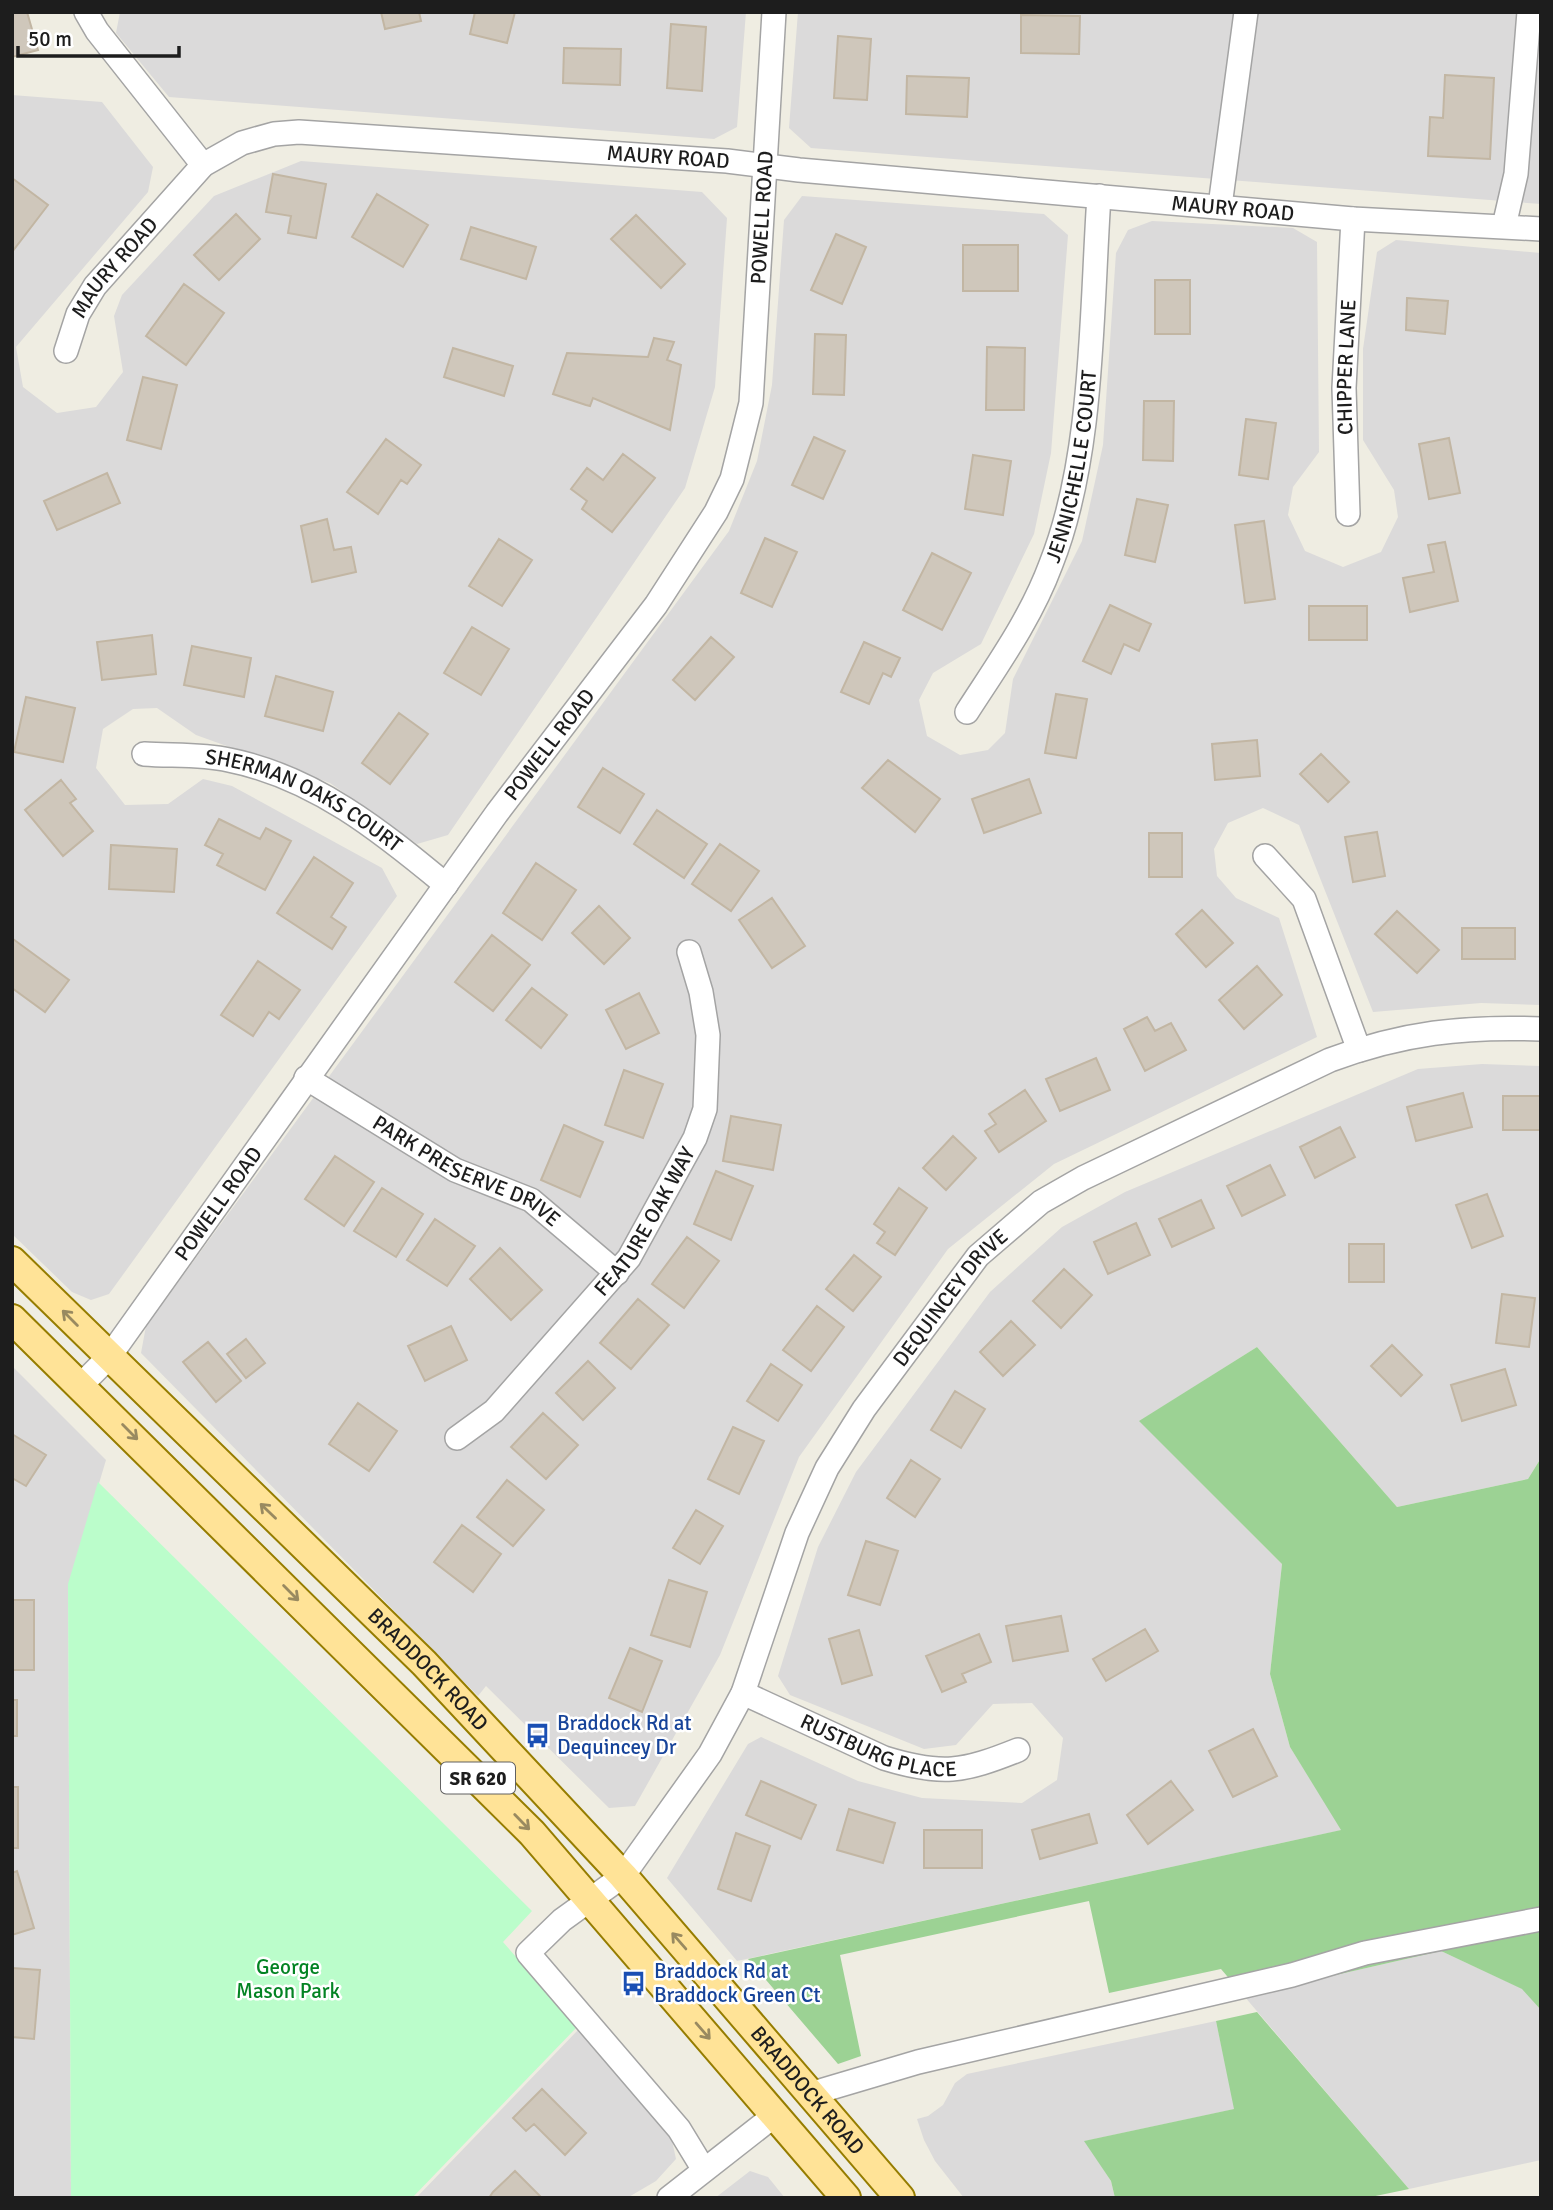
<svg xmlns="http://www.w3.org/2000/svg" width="1553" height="2210" viewBox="0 0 1553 2210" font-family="Signika,sans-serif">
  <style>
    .residential { fill: #dbdada }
    .forest { fill: #9cd294 }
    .park { fill: #bbfdcb }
    .building { fill: #cfc7bb; stroke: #c2b6a3; stroke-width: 2 }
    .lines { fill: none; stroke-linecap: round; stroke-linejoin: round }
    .minor-casing { stroke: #a4a4a4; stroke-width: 26 }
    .major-casing { stroke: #967d00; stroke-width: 32 }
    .minor { stroke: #fff; stroke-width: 23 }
    .major { stroke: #ffe397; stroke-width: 28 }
    .oneway { stroke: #998a60 }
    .labels { text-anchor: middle; stroke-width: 5; stroke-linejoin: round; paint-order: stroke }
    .shield { fill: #fff; stroke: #616161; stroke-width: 2 }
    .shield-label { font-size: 19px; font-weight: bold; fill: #1d1d1d }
    .street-label { font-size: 21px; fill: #1d1d1d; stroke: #fff }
    .transit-label { font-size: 21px; fill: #164399; stroke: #fff; text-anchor: start }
    .park-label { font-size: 21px; fill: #038323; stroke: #fff }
  </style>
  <rect width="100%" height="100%" fill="#efede2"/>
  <path class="residential" d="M120,12H746L737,127L714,139L169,97L116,33Z
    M798,12H1541V204L811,148L789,128Z
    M12,95L102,102L153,167L148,192L16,347L23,387L57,413L96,407L123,372L114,316L122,295L214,196L301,161L702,192L727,218L715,387L685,488L448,835L417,844L330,783L196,735L157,708L133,709L103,729L96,768L125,805L168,804L203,779L232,786L382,868L397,896L109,1294L91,1300L72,1292L12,1234Z
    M802,196L1044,214L1068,235L1051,453L1034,534L981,644L933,673L919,700L927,736L960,755L988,750L1005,733L1013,679L1082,541L1103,445L1116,253L1128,230L1152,221L1293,228L1317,242L1319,452L1293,487L1288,515L1305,551L1343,567L1381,552L1398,517L1394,490L1363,440V349L1377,252L1396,240L1541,253V1005L1481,1003L1373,1012L1299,825L1263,808L1228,823L1214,849L1217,876L1236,898L1279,918L1317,1037L1054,1164L948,1249L799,1457L720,1655L635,1806L609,1808L486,1686L478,1696L141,1353L146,1326L729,531L757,461L772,385L784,220Z
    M1482,1064L1541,1066V1458L1528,1479L1397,1507L1257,1347L1140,1421L1282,1564L1270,1674L1290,1747L1342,1830L737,1961L667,1878L748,1744L761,1737L858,1781L922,1798L1022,1803L1057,1780L1063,1738L1032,1703L993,1704L956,1745L924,1749L790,1695L778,1676L818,1547L856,1472L990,1292L1062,1227L1125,1192L1418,1069Z
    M12,1366L106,1460L68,1587L71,2198H12Z
    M1441,1951L1523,1989L1541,2010V2160L1409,2189L1244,1996Z
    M1216,2021L1235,2109L1085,2141L1111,2181L1115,2198H964L935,2161L924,2140L917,2119L928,2116L943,2105L955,2083L967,2074Z
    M578,2030L671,2136L676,2159L656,2181L627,2198H416Z
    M750,2171L768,2177L785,2198H715Z"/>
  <path class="forest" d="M1257,1347L1397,1507L1528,1479L1541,1458V2010L1522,1989L1441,1951L1244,1996L1221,1969L1109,1993L1089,1901L840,1955L861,2056L838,2064L748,1959L1341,1830L1290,1747L1270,1674L1282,1564L1139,1421Z
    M1257,2012L1409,2189L1366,2198H1115L1111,2181L1084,2141L1234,2109L1216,2021Z"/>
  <path class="park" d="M98,1482L532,1911L503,1942L577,2027L412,2198H71L68,1584Z"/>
  <path class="building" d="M12,12H27L38,50L12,57Z
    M381,12H419L421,21L385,29Z
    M475,12H515L507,43L470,34Z
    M1021,15L1080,16L1079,54L1021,53Z
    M671,24L706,27L702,91L667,88Z
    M838,36L871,39L867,100L834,98Z
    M564,48L621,49L620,85L563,83Z
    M1445,75L1494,78L1490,159L1428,156L1430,117L1443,118Z
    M907,76L969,78L967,117L906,114Z
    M273,174L326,184L316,238L288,233L291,216L266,212Z
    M12,178L48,205L12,252Z
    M377,194L428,225L403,267L352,237Z
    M236,214L260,239L219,280L194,255Z
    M636,215L685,264L661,288L611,239Z
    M471,227L536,247L526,279L461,259Z
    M836,234L866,247L842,304L811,290Z
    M963,245H1018V291H963Z
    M1155,280H1190V334H1155Z
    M184,284L224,313L186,365L146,336Z
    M1407,298L1448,301L1445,334L1406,330Z
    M815,334L846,335L844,395L813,394Z
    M654,338L674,342L667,360L681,365L670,430L593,398L590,406L586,405L553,394L567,353L648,357Z
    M987,347L1025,348L1024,410H986Z
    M453,348L513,366L504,396L444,377Z
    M143,377L177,385L161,449L127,440Z
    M1144,401H1174L1173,461L1143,460Z
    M1246,419L1276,423L1268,479L1239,475Z
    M814,437L845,451L823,499L792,485Z
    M1449,438L1460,493L1429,499L1419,444Z
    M386,439L421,465L407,484L401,480L378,514L347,492Z
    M623,454L655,478L612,532L582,509L587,501L571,489L587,468L603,480Z
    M973,455L1011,461L1003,515L965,509Z
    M107,473L120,503L57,530L44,501Z
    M1137,499L1168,505L1155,562L1125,555Z
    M327,519L334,550L351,547L356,572L312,582L301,526Z
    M1264,521L1275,599L1245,603L1235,525Z
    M765,538L797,552L772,607L741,593Z
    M499,539L532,560L502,606L469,586Z
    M1445,542L1458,601L1410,612L1403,578L1434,572L1428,545Z
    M932,553L971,573L942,630L903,610Z
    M1110,605L1151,624L1139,651L1124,644L1111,674L1083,661Z
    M1309,606H1367V640H1309Z
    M472,627L509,649L481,695L444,673Z
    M152,635L156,674L102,680L97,642Z
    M711,637L734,657L695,700L673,680Z
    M864,642L900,658L891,677L883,673L869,704L841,692Z
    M192,646L251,658L244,697L184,685Z
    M276,676L333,692L323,731L265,716Z
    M1056,694L1087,699L1076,758L1045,753Z
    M26,697L75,708L63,762L14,752Z
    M399,713L428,734L390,784L362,763Z
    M1257,740L1260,776L1215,780L1212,744Z
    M1321,754L1349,782L1328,802L1300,774Z
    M888,760L940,799L915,832L862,788Z
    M603,768L644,794L620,833L578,807Z
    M1029,779L1041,813L984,833L972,799Z
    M61,780L76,799L70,803L93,831L63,856L25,810Z
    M657,810L707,844L684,878L634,844Z
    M219,819L260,839L266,828L291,841L265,890L217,865L223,854L205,845Z
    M1377,832L1385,876L1353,882L1345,837Z
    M1149,833H1182V877H1149Z
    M720,844L759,871L731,911L692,884Z
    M111,845L177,849L174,892L109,889Z
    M314,857L353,883L331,917L346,927L332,949L277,913Z
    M536,863L576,890L542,940L503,913Z
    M772,898L805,946L772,968L739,920Z
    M599,906L630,938L604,964L572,933Z
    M1202,910L1233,943L1206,967L1176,934Z
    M1397,911L1439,950L1417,973L1375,934Z
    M1462,928H1515V959H1462Z
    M492,935L530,965L493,1011L455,982Z
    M13,939L69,980L45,1012L12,988Z
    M258,961L300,990L279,1019L269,1012L253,1036L221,1015Z
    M1257,966L1282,995L1244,1029L1219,1000Z
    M532,988L567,1015L541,1048L506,1020Z
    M639,993L659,1033L626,1049L606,1010Z
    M1147,1017L1155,1031L1171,1023L1186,1050L1145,1071L1124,1029Z
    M1096,1058L1110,1090L1060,1111L1046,1079Z
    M624,1070L663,1084L643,1138L605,1125Z
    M1025,1090L1046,1121L999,1152L985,1131L996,1124L989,1114Z
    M1463,1093L1472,1127L1416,1141L1407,1107Z
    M1503,1096H1541V1130H1503Z
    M731,1116L781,1125L773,1170L723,1161Z
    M564,1125L603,1142L580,1197L541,1180Z
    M1340,1127L1355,1157L1315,1178L1300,1147Z
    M953,1136L976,1158L946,1190L923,1168Z
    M335,1156L374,1182L344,1226L305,1199Z
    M1270,1165L1285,1195L1242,1216L1227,1186Z
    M716,1171L753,1186L731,1240L694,1224Z
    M382,1188L423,1214L396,1257L354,1231Z
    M899,1188L927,1208L895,1255L877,1243L885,1232L874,1224Z
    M1487,1194L1503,1236L1472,1248L1456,1205Z
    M1201,1200L1214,1228L1172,1247L1159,1219Z
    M435,1219L475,1246L447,1286L407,1260Z
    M1136,1223L1150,1255L1108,1274L1094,1242Z
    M687,1237L719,1261L684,1308L652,1284Z
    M1349,1244H1384V1282H1349Z
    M500,1248L542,1290L511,1320L470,1279Z
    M854,1255L881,1277L853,1311L826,1289Z
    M1064,1269L1092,1295L1061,1328L1033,1301Z
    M1502,1294L1535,1298L1529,1347L1496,1343Z
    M638,1299L669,1325L631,1369L600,1343Z
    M817,1306L844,1327L811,1371L783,1350Z
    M1011,1321L1035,1345L1003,1376L980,1352Z
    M451,1326L467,1360L425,1381L408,1346Z
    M246,1339L265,1363L246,1378L227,1354Z
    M208,1342L241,1381L216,1402L183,1362Z
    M1392,1345L1422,1375L1401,1396L1371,1366Z
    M588,1361L615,1388L583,1420L556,1393Z
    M771,1364L802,1385L778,1421L747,1401Z
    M1505,1369L1516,1405L1462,1421L1451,1385Z
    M955,1391L985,1409L961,1448L931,1430Z
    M358,1403L397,1431L369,1471L329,1444Z
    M543,1413L578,1445L546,1479L511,1447Z
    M733,1427L764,1441L739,1494L708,1479Z
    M12,1434L46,1455L26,1486L12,1478Z
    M911,1460L940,1479L915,1517L887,1498Z
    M507,1480L544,1510L513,1546L477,1517Z
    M696,1510L723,1526L700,1564L673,1548Z
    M462,1525L501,1554L473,1592L434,1562Z
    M866,1541L898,1551L880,1605L848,1595Z
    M669,1580L707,1592L690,1647L651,1635Z
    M12,1600H34V1670H12Z
    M1061,1616L1068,1651L1013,1661L1006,1626Z
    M1145,1629L1158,1651L1106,1681L1093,1659Z
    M859,1630L872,1675L842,1684L829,1639Z
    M979,1634L991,1662L962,1674L966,1682L942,1692L926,1656Z
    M630,1648L662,1661L642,1712L609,1698Z
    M12,1700H17V1736H12Z
    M1253,1729L1277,1776L1233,1797L1209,1751Z
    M761,1781L816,1805L801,1839L746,1815Z
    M1171,1781L1193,1810L1148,1844L1127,1815Z
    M12,1787H18V1848H12Z
    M849,1809L895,1823L883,1863L837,1850Z
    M1089,1814L1097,1843L1040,1859L1032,1830Z
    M924,1830H982V1868H924Z
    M736,1833L770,1846L751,1901L718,1889Z
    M17,1871L34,1928L12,1935V1873Z
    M12,1968L40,1970L34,2039L12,2037Z
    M542,2089L586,2133L565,2155L534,2124L526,2131L513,2118Z
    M515,2171L541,2197L489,2198L493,2192Z"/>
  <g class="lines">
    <defs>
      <g id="minor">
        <path d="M86,12L97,31L203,165"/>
        <path d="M1220,206L1246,12"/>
        <path d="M1504,226L1516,174L1529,12"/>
        <path id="s1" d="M66,351L78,314L95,286L203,165L242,143L274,134L299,132L727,161L799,170L1353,219L1541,229"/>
        <path id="s2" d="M1348,514L1344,388L1353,219"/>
        <path id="s3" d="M967,712C998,664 1031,618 1051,564C1094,456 1091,313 1099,196"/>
        <path id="s4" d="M144,754C171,756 202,754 229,760C314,777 381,831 446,885"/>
        <path d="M1265,856L1304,899L1359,1050"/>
        <path id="s5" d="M306,1078L455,1170L531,1200L617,1273"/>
        <path id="s6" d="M81,1385L109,1357L497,813L656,605L716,512L732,479L751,403L774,12"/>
        <path id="s7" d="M457,1438L494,1411L629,1258L695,1138L705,1109L708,1035L701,992L689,952"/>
        <path id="s8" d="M743,1693L884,1758C942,1776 963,1772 1018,1750"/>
        <path d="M810,2094L918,2062L1292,1975L1365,1953L1541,1919"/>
        <path id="s9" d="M704,2170L679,2129L528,1953L562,1920L623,1876L710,1754L743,1693L797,1533L827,1468L864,1409L978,1256L1041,1202L1083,1178L1330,1060C1402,1033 1464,1026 1541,1029"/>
        <path d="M669,2198L775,2115"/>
      </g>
      <g id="major">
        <path id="s10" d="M12,1261L424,1663L623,1876L900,2198"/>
        <path d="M12,1319L532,1833L846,2198"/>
      </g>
    </defs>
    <use href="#minor" class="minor-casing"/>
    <use href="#major" class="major-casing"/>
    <use href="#minor" class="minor"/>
    <use href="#major" class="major"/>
  </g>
  <defs><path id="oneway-shaft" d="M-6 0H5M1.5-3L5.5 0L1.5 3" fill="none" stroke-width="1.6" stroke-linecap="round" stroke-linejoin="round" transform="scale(1.75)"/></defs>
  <g class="oneway">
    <use href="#oneway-shaft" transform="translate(70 1318) rotate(-135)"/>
    <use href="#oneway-shaft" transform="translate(130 1432) rotate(45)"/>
    <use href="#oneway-shaft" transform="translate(268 1511) rotate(-136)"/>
    <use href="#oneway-shaft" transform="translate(291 1593) rotate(45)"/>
    <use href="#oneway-shaft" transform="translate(522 1822) rotate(46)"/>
    <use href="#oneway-shaft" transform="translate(679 1941) rotate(-131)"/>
    <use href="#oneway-shaft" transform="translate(703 2031) rotate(49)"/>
  </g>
  <defs>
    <symbol id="bus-bare" viewBox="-9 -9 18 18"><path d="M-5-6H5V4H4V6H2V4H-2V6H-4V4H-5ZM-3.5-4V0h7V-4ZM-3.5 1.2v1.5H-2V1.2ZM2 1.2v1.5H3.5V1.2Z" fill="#1a4fb4" stroke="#fff" stroke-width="2.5" paint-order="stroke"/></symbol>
  </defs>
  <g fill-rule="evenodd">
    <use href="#bus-bare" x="520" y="1718" width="35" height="35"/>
    <use href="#bus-bare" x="616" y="1966" width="35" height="35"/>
  </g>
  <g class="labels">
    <rect class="shield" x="441" y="1762.5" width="74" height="31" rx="5"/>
    <g class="shield-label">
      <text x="478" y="1785">SR 620</text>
    </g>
    <g class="street-label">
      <text dy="7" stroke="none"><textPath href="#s1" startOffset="707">MAURY ROAD</textPath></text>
      <text dy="7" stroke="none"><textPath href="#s1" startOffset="1274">MAURY ROAD</textPath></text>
      <text dy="7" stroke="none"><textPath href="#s6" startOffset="1381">POWELL ROAD</textPath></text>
      <text dy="7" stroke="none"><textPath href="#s1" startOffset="98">MAURY ROAD</textPath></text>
      <text dy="7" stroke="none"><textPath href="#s2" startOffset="147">CHIPPER LANE</textPath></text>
      <text dy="7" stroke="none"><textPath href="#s3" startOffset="271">JENNICHELLE COURT</textPath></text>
      <text dy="7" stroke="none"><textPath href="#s6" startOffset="794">POWELL ROAD</textPath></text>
      <text dy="7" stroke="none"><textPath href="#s4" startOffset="170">SHERMAN OAKS COURT</textPath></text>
      <text dy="7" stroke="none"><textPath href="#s5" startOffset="186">PARK PRESERVE DRIVE</textPath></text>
      <text dy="7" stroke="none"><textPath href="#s6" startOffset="228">POWELL ROAD</textPath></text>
      <text dy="7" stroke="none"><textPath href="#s7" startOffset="289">FEATURE OAK WAY</textPath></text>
      <text dy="7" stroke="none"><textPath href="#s9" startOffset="1073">DEQUINCEY DRIVE</textPath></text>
      <text dy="7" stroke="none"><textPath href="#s10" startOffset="583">BRADDOCK ROAD</textPath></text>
      <text dy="7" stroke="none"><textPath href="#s8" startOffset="147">RUSTBURG PLACE</textPath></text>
      <text dy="7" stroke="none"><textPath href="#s10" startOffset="1150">BRADDOCK ROAD</textPath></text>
    </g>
    <g class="transit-label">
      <text x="557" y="1730">Braddock Rd at<tspan x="557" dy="24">Dequincey Dr</tspan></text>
      <text x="654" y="1978">Braddock Rd at<tspan x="654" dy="24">Braddock Green Ct</tspan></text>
    </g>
    <g class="park-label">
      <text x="288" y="1974">George<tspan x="288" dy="24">Mason Park</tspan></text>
    </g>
  </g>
  <rect width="1553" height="2210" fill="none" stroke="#1d1d1d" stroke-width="28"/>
  <path d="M18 46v10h161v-10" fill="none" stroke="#1d1d1d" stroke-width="3.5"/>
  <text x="28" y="46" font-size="21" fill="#1d1d1d" stroke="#ffffff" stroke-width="5" paint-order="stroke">50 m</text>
</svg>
